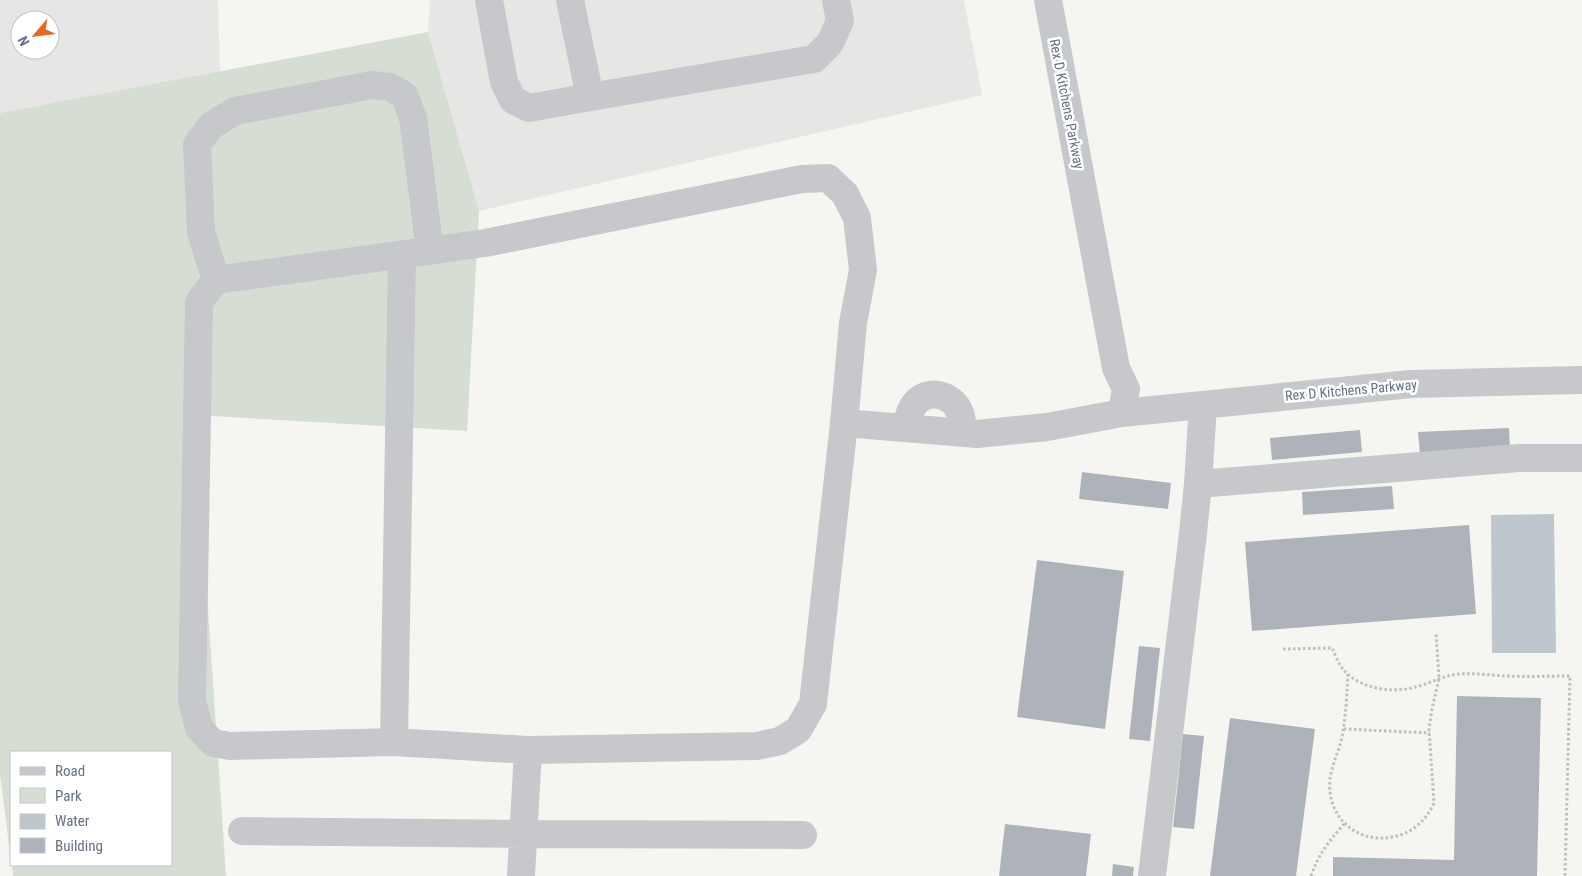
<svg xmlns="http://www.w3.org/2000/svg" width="1582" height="876" viewBox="0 0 1582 876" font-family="'Roboto Condensed',sans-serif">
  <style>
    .built { fill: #e6e6e5; fill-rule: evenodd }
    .green { fill: #d6ddd3; fill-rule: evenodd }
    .water { fill: #bec7ce }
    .building { fill: #aeb3bb }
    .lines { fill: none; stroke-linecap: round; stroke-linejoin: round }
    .path { stroke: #bdbec1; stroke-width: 3; stroke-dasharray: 2.5 2.5; stroke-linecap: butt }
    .minor { stroke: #c6c8cc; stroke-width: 28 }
    .labels { text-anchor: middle; stroke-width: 5; stroke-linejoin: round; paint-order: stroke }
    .street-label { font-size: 14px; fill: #647184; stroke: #fff }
  </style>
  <rect width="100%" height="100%" fill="#f5f6f2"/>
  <path class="built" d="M0,0H218L220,72L0,113ZM20,20H50V50H20Z
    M430,0H964L982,95L479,211L428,32Z"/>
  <path class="green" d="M428,32L479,211L467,431L195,415L226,876H13L0,774V113ZM11,752H171V865H11Z"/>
  <path class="water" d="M1554,514L1556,653H1492L1491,515Z"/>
  <path class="building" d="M1509,428L1510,450L1420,455L1418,432Z
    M1360,430L1362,452L1272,460L1270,438Z
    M1082,472L1171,483L1168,509L1079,499Z
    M1392,486L1394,509L1303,515L1302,492Z
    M1469,525L1476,614L1252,631L1245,542Z
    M1037,560L1124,571L1105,729L1017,717Z
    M1139,646L1160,648L1150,741L1129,739Z
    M1457,696L1541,698L1537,876H1333V857L1454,860Z
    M1230,718L1315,729L1296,876H1210Z
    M1183,734L1204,736L1194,829L1173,827Z
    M1005,824L1091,834L1086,876H999Z
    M1113,864L1134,867L1133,876H1112Z"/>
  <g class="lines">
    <path class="path" d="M1283,649L1332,648C1335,654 1338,663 1342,668C1359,690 1395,694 1419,686C1433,682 1445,675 1459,674C1475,673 1490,675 1505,676C1527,677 1548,676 1570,676L1565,876
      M1348,674C1347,693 1346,713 1343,731C1341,748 1332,763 1330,779C1326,816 1356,844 1392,837C1411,834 1426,821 1434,803L1429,729L1432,709L1439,678L1436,633
      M1344,729L1430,733
      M1311,876C1318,855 1329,841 1344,824"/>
    <path class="minor" d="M489,0L504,82L513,100L529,108L590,97
      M570,0L590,97L814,59L830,43L840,21L836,0
      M1048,0L1116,368L1126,389L1122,413
      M216,280L201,232L197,144L212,125L235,111L372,85L390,87L404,95L413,118L430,251
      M844,423L977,434L1047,427L1122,413L1411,384L1582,380
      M906,428C908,420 909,411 914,405C927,387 953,394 960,413C963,420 962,426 962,433
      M1198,484L1519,458H1582
      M394,742L402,255
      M242,831L523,834L803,835
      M521,876L528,750L394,742L230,746L213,743L199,728L192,701L199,302L216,280L485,243L802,179L828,178L845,194L857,218L863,270L853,323L844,423L813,704L798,730L780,741L757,746L528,750
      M1152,876L1193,533L1198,484L1203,405"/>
  </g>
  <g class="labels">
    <g class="street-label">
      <text transform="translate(1067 104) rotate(79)" y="5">Rex D Kitchens Parkway</text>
      <text transform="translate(1351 390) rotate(-5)" y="5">Rex D Kitchens Parkway</text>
    </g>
  </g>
  <rect x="10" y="751" width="162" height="115" fill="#ffffff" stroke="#c1c6ce"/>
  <rect x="20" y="767" width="25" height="8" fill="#c6c8cc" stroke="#c1c6ce"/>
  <text x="55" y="776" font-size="15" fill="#647184">Road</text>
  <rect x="20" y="788" width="25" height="15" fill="#d6ddd3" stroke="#c1c6ce"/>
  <text x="55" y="801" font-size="15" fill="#647184">Park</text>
  <rect x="20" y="814" width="25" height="15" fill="#bec7ce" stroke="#c1c6ce"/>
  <text x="55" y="826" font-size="15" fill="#647184">Water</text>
  <rect x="20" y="838" width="25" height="15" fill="#aeb3bb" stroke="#c1c6ce"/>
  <text x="55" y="851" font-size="15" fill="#647184">Building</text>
  <g transform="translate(35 35) rotate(242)"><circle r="24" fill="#ffffff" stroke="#c1c6ce"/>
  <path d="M0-4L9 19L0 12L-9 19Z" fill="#e86820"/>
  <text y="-8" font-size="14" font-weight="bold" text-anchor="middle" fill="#647184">N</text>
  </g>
</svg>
